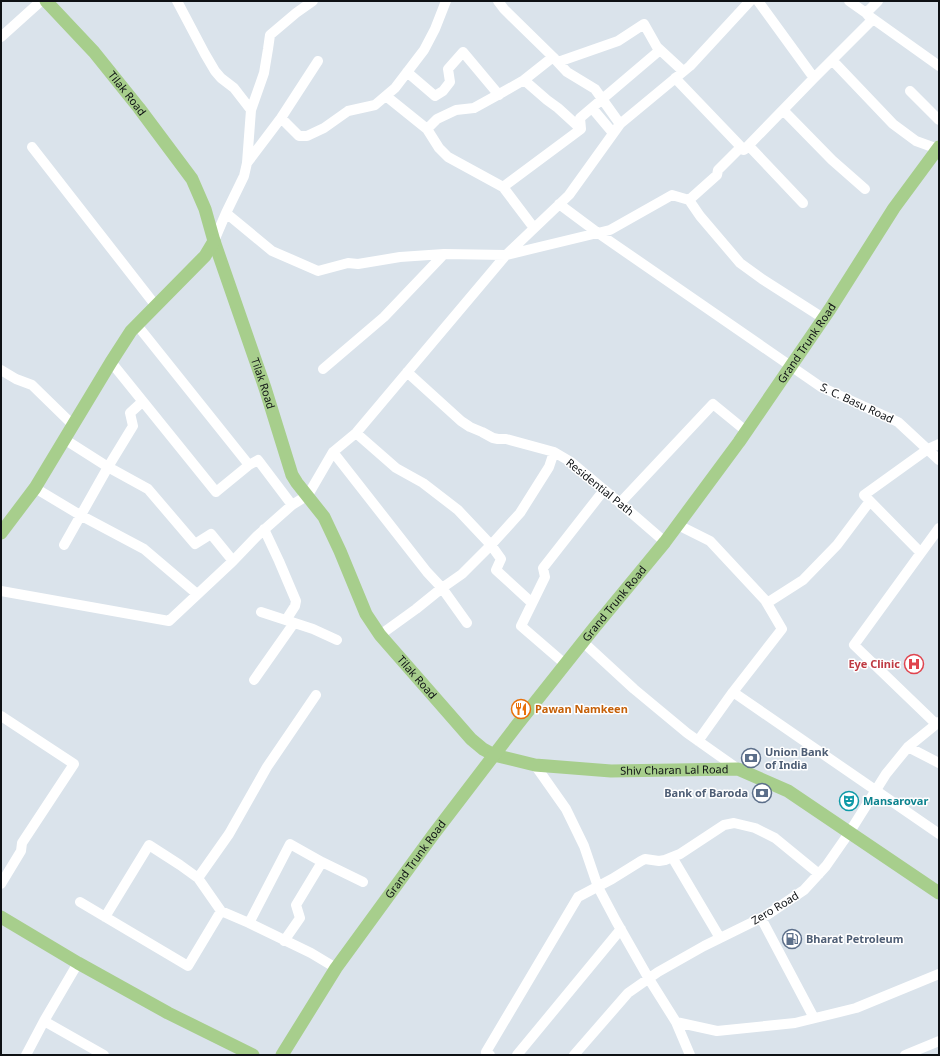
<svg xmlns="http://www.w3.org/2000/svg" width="940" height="1056" viewBox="0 0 940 1056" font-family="'Noto Sans',sans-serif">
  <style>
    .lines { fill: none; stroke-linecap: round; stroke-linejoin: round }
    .minor { stroke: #fff; stroke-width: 10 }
    .major { stroke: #a7ce8c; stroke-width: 13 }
    .labels { text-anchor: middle; stroke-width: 3; stroke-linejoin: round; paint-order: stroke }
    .street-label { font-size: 11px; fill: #0e1114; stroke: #fff }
    .health-label { font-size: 11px; font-weight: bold; fill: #be3a42; stroke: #fff; text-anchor: end }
    .food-label { font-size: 11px; font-weight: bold; fill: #c56008; stroke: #fff; text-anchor: start }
    .service-label { font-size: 11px; font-weight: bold; fill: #4e5e75; stroke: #fff; text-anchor: start }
    .culture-label { font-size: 11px; font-weight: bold; fill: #0d838f; stroke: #fff; text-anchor: start }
  </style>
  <rect width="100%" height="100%" fill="#dae3eb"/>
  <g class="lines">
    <path class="minor" d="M177,1L205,54L215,71L221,78L234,88L251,110
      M498,1L504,9L553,57L567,72L595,89L620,124
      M758,1L814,78
      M849,1L866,13
      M869,16L939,66
      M1,37L41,1
      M553,57L524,80L547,100L558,108L581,129
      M832,60L893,124L916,141L938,149
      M558,62L618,41L644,24L657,47L683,71
      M407,72L435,96L443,91L450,82L448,69L463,52L499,95
      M675,78L744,150L814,78L872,20L866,13L878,1
      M910,91L939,120
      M386,96L427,129L439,148L448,157L503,187
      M592,108L613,133
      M783,110L832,160L865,189
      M281,118L299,136H307L324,128L348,111L375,105L395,88L424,50L435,29L446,1
      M427,129L437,119L456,110L474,108L503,92L524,80
      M749,146L803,203
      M32,147L156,306
      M247,163L281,118L318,61
      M689,200L717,175L718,170L741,147
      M559,204L598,233L821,387L898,422L939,460
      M226,213L272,251L318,271L348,263L358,264L400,257L444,254L506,255L610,230L672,195L689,200L700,216L740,263L762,279L823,318
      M534,228L503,187L581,129L580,118L660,50
      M214,241L226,213L244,176L247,163L251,110L264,73L268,49L270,35L296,13L313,1
      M137,325L249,465L258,460L292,505
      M111,362L216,492L249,465
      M323,369L384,317L444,254
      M1,370L16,379L32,385L73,425
      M407,372L461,421L470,427L482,432L493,438L498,439H506L554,452L571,462L620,503L665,542
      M356,433L396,468L423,483L458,510L491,545L501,559L496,570L532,603
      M64,439L108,467L148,489L195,544L211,534L233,561
      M333,452L427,572L442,588L467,623
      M35,488L80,515L144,549L197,594
      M620,503L713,404L746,431
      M678,525L710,541L765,600L782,629L733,692L939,834
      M264,529L279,561L296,601L295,606L286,620
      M64,545L108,467L133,426L130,413L142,402
      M921,553L864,495L928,449L939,444
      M1,591L169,621L233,561L257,536L292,505L308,495L333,452L356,433L506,255L569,195L620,124L690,66L750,1
      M767,603L803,580L837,545L870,501
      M261,612L313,629L337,640
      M380,635L416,609L442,588L462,574L491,545L520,513L549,467L554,452
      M583,642L634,689L687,733L738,769
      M565,664L521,626L545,577L543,568L604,490
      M254,680L294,623
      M1,716L74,764L22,843L21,851L1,884
      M936,724L854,645L939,528
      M698,741L733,692
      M908,747L939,763
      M535,765L566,809L584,846L598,887L616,921L649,979L676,1022L690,1055
      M672,857L720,938
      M198,878L229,834L267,767L316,695
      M80,902L188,966L221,911
      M105,917L149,845L180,865L198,878L221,911L249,923L311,953L336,968
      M761,918L814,1018
      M249,923L290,844L322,862L363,882
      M284,941L300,918L296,905L322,862
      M44,1021L104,1055
      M676,1022L717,1031L795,1023L856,1008L939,974
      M26,1055L44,1021L78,963
      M490,1055L486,1052L578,897L612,879L641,861L645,859L659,861L665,860L680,854L724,825L734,823L755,828L775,838L819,874
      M517,1055L621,929
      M574,1055L628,993L658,972L704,946L767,915L804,890L826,866L849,833L886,774L908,747L939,722
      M905,1055L939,1041"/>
    <g class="major">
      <path id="s1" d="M46,1L94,52L139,108L192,179L205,209L214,241L265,388L292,475L297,483L324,517L340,551L366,614L380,635L471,739L483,749L494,755L535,765L611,771L738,769L788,791L939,893"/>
      <path d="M1,533L35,488L111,362L131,331L205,256L214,241"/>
      <path d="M1,917L78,963L168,1013L253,1055"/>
      <path id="s2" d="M282,1055L336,968L433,835L517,725L594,628L665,542L739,442L830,309L894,208L939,147"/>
    </g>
  </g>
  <defs>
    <symbol id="hospital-ring" viewBox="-11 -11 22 22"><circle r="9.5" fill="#fff" stroke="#e0444e" stroke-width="1.5"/><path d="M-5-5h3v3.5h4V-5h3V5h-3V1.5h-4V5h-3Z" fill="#e0444e"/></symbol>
    <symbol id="restaurant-ring" viewBox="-11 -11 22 22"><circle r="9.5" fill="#fff" stroke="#e8710a" stroke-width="1.5"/><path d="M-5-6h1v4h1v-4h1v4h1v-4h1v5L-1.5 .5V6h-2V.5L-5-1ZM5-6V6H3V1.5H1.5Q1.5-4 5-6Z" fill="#e8710a"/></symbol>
    <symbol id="bank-ring" viewBox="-11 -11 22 22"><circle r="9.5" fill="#fff" stroke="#5c6f8a" stroke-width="1.5"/><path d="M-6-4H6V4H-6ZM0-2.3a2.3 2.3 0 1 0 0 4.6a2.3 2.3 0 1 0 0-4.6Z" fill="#5c6f8a"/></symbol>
    <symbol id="theatre-ring" viewBox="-11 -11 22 22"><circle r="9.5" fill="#fff" stroke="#0f9aa8" stroke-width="1.5"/><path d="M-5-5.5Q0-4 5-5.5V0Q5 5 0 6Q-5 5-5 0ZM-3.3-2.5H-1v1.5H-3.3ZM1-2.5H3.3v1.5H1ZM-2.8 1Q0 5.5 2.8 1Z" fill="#0f9aa8"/></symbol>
    <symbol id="fuel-ring" viewBox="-11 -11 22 22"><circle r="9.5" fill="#fff" stroke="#5c6f8a" stroke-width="1.5"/><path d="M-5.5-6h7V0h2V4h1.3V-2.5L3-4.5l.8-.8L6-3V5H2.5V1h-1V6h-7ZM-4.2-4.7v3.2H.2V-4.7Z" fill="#5c6f8a"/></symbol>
  </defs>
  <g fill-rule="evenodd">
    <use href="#hospital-ring" x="903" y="653" width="22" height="22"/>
    <use href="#restaurant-ring" x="510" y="698" width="22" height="22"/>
    <use href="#bank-ring" x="740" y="747" width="22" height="22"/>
    <use href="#bank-ring" x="751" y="782" width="22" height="22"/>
    <use href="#theatre-ring" x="838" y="790" width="22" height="22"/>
    <use href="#fuel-ring" x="781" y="928" width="22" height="22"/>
  </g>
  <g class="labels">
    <g class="street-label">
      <text dy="4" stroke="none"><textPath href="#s1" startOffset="123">Tilak Road</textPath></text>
      <text dy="4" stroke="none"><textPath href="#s2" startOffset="885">Grand Trunk Road</textPath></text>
      <text dy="4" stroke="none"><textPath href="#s1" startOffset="447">Tilak Road</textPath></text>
      <text transform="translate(857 403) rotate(25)" y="4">S. C. Basu Road</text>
      <text transform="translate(600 487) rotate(39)" y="4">Residential Path</text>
      <text dy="4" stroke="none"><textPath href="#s2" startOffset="561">Grand Trunk Road</textPath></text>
      <text dy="4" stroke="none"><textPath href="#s1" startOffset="783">Tilak Road</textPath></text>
      <text dy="4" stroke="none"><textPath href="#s1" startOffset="1075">Shiv Charan Lal Road</textPath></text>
      <text dy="4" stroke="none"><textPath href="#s2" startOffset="237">Grand Trunk Road</textPath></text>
      <text transform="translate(775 908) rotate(-31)" y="4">Zero Road</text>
    </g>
    <g class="health-label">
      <text x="900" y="668">Eye Clinic</text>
    </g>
    <g class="food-label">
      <text x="535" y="713">Pawan Namkeen</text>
    </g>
    <g class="service-label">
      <text x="765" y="756">Union Bank<tspan x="765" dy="13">of India</tspan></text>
      <text x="748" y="797" text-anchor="end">Bank of Baroda</text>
      <text x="806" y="943">Bharat Petroleum</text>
    </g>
    <g class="culture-label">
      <text x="863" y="805">Mansarovar</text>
    </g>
  </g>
  <rect width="940" height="1056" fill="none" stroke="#0e1114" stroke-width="4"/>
</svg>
